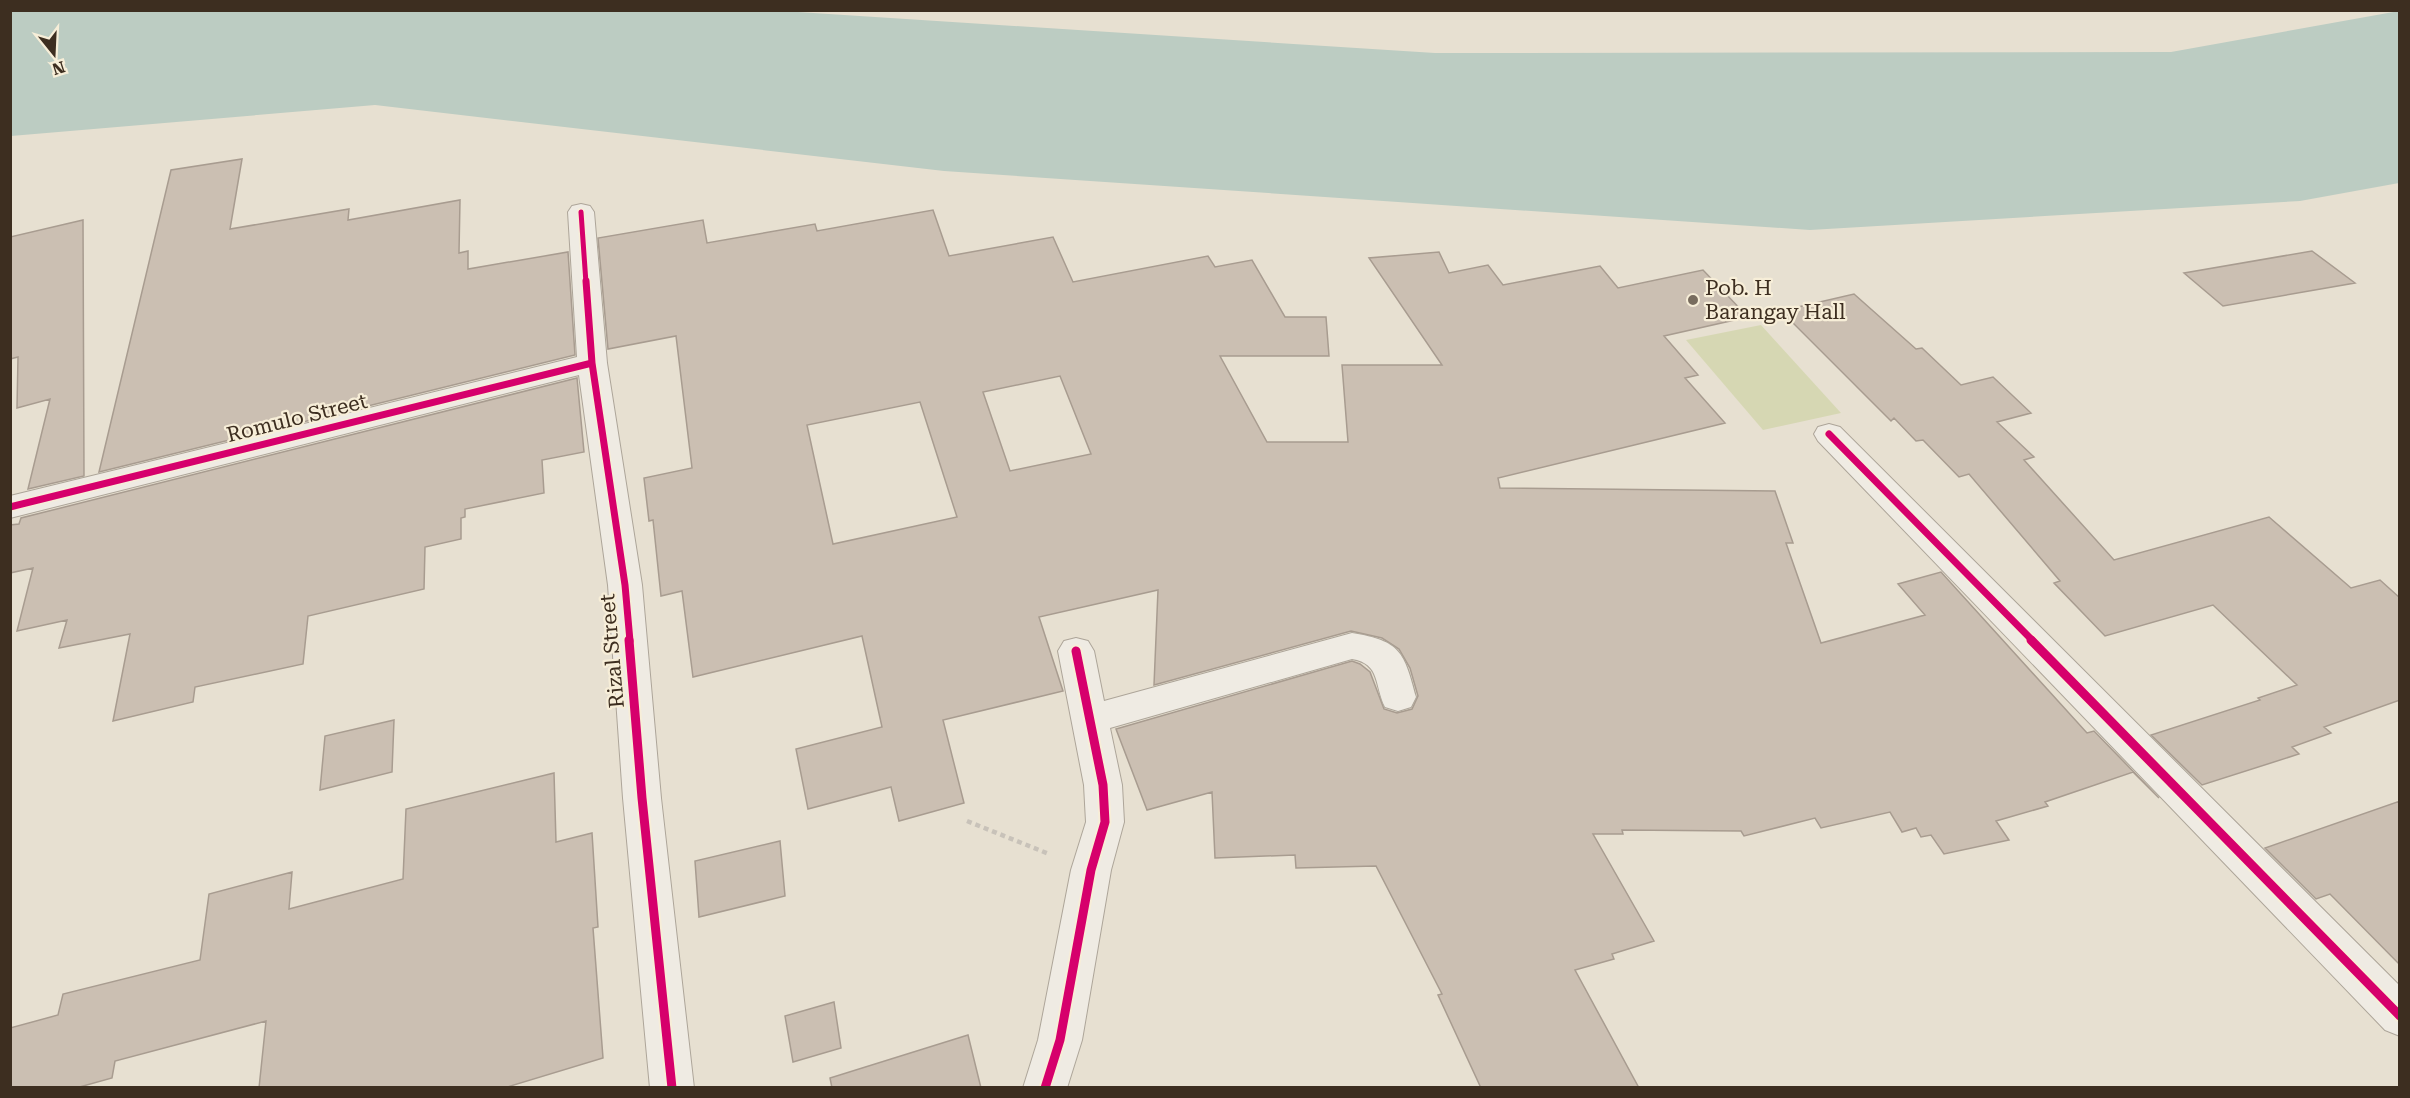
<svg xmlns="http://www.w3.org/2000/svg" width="2410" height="1098" viewBox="0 0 2410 1098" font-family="'Roboto Serif',serif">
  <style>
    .green { fill: #d6d7b3 }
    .water { fill: #bcccc2 }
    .building { fill: #cbbfb2; stroke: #a89c90; stroke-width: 1.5; fill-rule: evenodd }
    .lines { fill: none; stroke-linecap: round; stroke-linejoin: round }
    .minor-casing { stroke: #ada599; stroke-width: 2 }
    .path { stroke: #c8c2b9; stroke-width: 4.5; stroke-dasharray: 5 4; stroke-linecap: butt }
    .minor { fill: #efebe3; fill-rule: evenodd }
    .cycleway-far2-casing { stroke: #f7eed8; stroke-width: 8 }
    .cycleway-far1-casing { stroke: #f7eed8; stroke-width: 10 }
    .cycleway-casing { stroke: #f7eed8; stroke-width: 13 }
    .cycleway-far2 { stroke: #d6006c; stroke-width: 5 }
    .cycleway-far1 { stroke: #d6006c; stroke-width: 7 }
    .cycleway { stroke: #d6006c; stroke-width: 9 }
    .poi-dot { fill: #786c5e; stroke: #f7eed8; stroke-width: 2 }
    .labels { text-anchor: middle; stroke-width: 4.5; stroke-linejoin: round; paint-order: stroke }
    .poi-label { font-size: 21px; fill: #3d2e20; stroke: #f7eed8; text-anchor: start }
    .street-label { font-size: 21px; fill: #3d2e20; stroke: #f7eed8 }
  </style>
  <rect width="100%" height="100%" fill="#e7e0d1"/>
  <path class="green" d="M1761,325L1841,413L1763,430L1686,340Z"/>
  <path class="water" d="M767,10L1435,53L2171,52L2399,11V183L2300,201L1810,230L944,171L375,105L11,136V11Z"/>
  <path class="building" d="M242,159L230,229L349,209L348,220L460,200L459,253L468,251V269L568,252L575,355L99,472L171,170Z
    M933,210L949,256L1053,237L1073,282L1208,256L1215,267L1252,260L1285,317H1326L1329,356H1220L1267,442H1348L1342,365H1442L1369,258L1439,252L1449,273L1488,265L1503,285L1600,266L1618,288L1703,270L1748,317L1664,336L1698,375L1685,378L1725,423L1498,478L1500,488L1775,491L1793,543H1786L1821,643L1925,615L1898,584L1941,572L2087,733L2094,731L2159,798L2133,772L2045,802L2048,806L1996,821L2009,840L1944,854L1931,835L1921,837L1916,828L1902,832L1890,812L1821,828L1815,818L1744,836L1741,831L1622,830L1623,834H1593L1654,941L1612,954L1614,959L1575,970L1639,1088H1481L1438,995L1442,994L1376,866L1296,868L1295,855L1215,858L1212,792L1147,810L1116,729L1352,661L1360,664L1370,672L1384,709L1397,713L1412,709L1418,696L1410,668L1399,649L1382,638L1351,631L1154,685L1158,590L1039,617L1063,691L943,720L964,803L899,821L891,787L808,809L796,749L882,727L862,636L693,677L682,591L661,596L653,520L649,521L644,478L692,468L676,336L608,349L598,238L703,220L707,243L815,224L817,231ZM1060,376L1091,454L1010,471L983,392ZM920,402L957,517L833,544L807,425Z
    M83,220L84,476L28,489L50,399L17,408L18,357L10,359V237Z
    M2312,251L2355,283L2223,306L2184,273Z
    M1854,294L1916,349L1922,348L1961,385L1993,377L2031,413L1997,422L2034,457L2024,460L2114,560L2269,517L2351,588L2380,580L2400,598V700L2324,727L2331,733L2292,747L2299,754L2202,785L2151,735L2260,700L2258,698L2297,685L2213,605L2105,636L2054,583L2060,581L1969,474L1959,477L1923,440L1916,441L1894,418L1891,421L1781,311Z
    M577,378L584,452L542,460L544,493L465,509V517L461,518V539L425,547L424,589L308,616L303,664L195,687L193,702L113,721L130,634L59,648L67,620L17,631L33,568L10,573V525L19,524L21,518Z
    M394,720L392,772L320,790L325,736Z
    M554,773L556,842L592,833L598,927L593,928L603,1058L504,1088H259L266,1021L115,1061L112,1078L76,1088H10V1028L58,1015L63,994L200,960L209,894L292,872L289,909L403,879L406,809Z
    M2400,801V965L2330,894L2316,899L2265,848Z
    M780,841L785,896L699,917L695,861Z
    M834,1002L841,1048L793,1062L785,1016Z
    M968,1035L981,1088H832L830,1078Z"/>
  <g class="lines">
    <defs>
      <path id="minor" d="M581,204L590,206L594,212L607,363L642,585L661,798L694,1088H650L623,798L608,585L579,375L10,518V496L577,357L568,212L572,206Z
        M1829,424L1840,427L2400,986V1036L2385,1030L1818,441L1814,434L1818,427Z
        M1352,633C1401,641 1404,652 1416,697L1411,707L1398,711L1385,707C1374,685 1381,664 1352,659L1110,728L1122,785L1124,822L1111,870L1082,1040L1067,1088H1023L1038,1040L1071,870L1086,822L1084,785L1058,651L1064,641L1076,638L1088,641L1094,651L1104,701Z"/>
    </defs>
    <use href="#minor" class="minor-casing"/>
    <path class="path" d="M967,821L1049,854"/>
    <use href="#minor" class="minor"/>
    <defs>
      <path id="cycleway-far2" d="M581,212L586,283"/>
      <path id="cycleway-far1" d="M586,281L592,363L625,585L630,641
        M1829,434L2033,641
        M10,507L592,363"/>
      <path id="cycleway" d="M629,640L642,798L672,1088
        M2031,640L2400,1016
        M1045,1088L1060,1040L1091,870L1105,822L1103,785L1076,651"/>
    </defs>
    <use href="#cycleway-far2" class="cycleway-far2-casing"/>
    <use href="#cycleway-far1" class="cycleway-far1-casing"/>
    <use href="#cycleway" class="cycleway-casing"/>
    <use href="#cycleway-far2" class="cycleway-far2"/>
    <use href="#cycleway-far1" class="cycleway-far1"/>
    <use href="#cycleway" class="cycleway"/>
  </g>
  <circle class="poi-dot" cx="1693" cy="300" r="6"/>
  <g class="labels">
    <g class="poi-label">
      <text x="1705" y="295">Pob. H<tspan x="1705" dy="24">Barangay Hall</tspan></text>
    </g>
    <g class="street-label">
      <text transform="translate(297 418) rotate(-14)" y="7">Romulo Street</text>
      <text transform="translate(612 651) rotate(-95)" y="7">Rizal Street</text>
    </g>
  </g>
  <rect width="2410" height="1098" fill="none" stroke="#3d2e20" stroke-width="24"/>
  <g transform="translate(54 54) rotate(162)" stroke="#f7eed8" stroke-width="4.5" paint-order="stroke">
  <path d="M0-4.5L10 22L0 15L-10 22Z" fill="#3d2e20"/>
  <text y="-9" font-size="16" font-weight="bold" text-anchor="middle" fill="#3d2e20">N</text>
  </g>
</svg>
